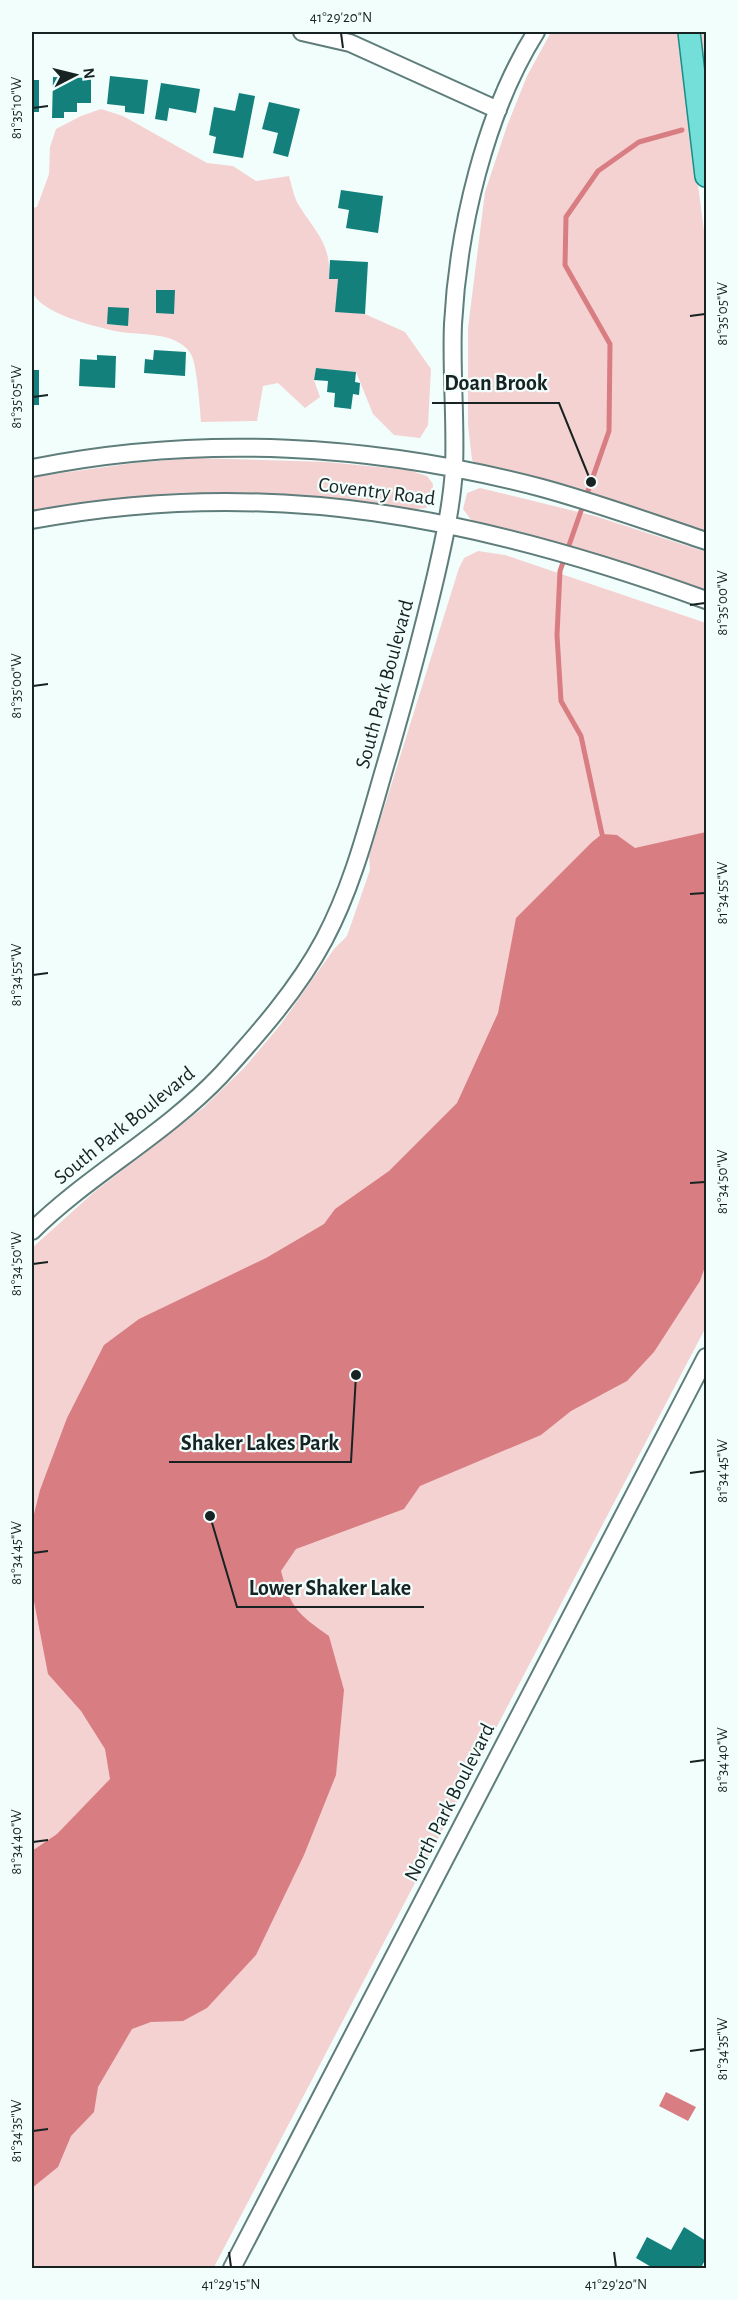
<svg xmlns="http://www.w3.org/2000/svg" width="738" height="2300" viewBox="0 0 738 2300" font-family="'Alegreya Sans',sans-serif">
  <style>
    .green { fill: #f5d2d2 }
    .water { fill: #d87e83 }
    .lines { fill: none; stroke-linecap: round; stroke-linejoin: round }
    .stream { stroke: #d87e83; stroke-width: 5 }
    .building { fill: #14807b }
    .minor-casing { stroke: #5f7d7a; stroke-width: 20 }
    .major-casing { stroke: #178e89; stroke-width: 24 }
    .minor { stroke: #fff; stroke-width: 16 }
    .major { stroke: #74ded9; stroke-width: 21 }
    .ticks { fill: none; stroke: #162322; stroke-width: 2 }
    .labels { text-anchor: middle; stroke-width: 4.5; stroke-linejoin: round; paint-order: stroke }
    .street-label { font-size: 21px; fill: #162322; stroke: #f1fefc }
    .leader { fill: none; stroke: #162322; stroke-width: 2 }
    .callout-dot { fill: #162322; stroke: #f1fefc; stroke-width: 2 }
    .callout-label { font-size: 22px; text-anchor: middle; font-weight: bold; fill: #162322; stroke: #f1fefc; stroke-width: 4.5; stroke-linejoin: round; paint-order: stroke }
    .neatline { fill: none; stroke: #162322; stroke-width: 2 }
    .ticks-label { font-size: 15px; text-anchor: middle; fill: #162322 }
  </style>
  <rect width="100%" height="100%" fill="#f1fefc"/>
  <path class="green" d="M551,32H678L706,246V533L622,504L480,467L472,460L468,425V328L485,192L507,126L527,76Z
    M697,32H706V120Z
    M101,109L123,116L207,163L233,166L256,181L289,176C292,186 294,199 300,207C317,234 331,244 329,278L338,279L336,311L365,314L405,332L431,369L428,425L420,438L394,435L373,414L356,372L316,368L314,380L320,397L305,408L278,383L263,386L257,421L201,422C200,408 197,365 191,354C176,330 138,336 115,331C93,326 39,313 32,291C28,278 32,225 32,208L37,207L49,174L50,147L56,129L81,116Z
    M194,458L327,462L408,470L427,476L433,484L432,500L426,508L416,509C289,489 158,486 32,513V477L134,463Z
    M480,488L595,516L706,552V591L602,556L472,521L463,509L467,493Z
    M478,551L505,555L706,623V1327L214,2267L32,2268V1248L93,1193L203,1108L245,1067L281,1024L334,949L347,936L370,870L369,856L459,568L464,558Z"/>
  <path class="water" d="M706,832V1264L700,1281L654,1352L627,1381L571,1411L541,1435L420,1486L404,1509L296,1549L281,1571C291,1609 298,1614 329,1636L344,1690L336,1775L304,1855L256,1955L207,2008L183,2021L151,2022L132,2029L98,2087L94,2112L71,2136L58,2167L32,2188V1851L57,1834L110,1779L105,1749L81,1711L48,1674L32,1591V1522L40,1490L67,1418L104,1345L139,1319L266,1258L324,1224L335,1209L389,1171L457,1103L498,1013L516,918L592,842L602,834L617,835L635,848Z
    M666,2092L696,2107L688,2121L659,2106Z"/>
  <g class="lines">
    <path class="stream" d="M602,834L581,736L561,701L557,635L560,571L609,431L610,344L565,265L566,217L598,171L639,142L682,130"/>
  </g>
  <path class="building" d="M110,76L148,80L144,114L125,112V106L107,104Z
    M53,77L91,78V103H77V112H64V118H52Z
    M32,80H39V112H32Z
    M161,83L200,89L196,113L169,108L167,121L155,119Z
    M239,93L255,96L243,158L213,153L216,137L209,135L214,107L235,111Z
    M269,102L300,109L288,157L273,153L278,133L262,129Z
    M341,190L383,196L378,233L346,228L349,210L338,208Z
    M330,260L368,262L365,314L335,312L338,279H329Z
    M156,290H175L174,314L156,313Z
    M108,307L129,308L128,326L107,324Z
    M154,350L186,352L185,376L144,373L145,359L153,360Z
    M97,355L116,356L115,388L79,386L80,359L97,360Z
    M316,368L356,372L355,382L360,383L359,395L353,394L351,409L334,407L335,393L327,392L328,381L314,380Z
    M32,370H39V405H32Z
    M684,2227L706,2241V2258L701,2268H653L636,2258L647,2237L671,2250Z"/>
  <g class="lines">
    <defs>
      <path id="minor" d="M302,32L350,43L498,110
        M32,468C201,434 375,444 542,488C597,503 652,523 706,541
        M32,520C272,475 480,518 706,600
        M32,1231C90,1174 164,1135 221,1075C258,1034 298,989 324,940C355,882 370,816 389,753C406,694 422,635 436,575C444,540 452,504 454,468C456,420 451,372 453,324C458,229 485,113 536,32
        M232,2268L706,1357"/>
      <path id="major" d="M689,32L706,176"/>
    </defs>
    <use href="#minor" class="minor-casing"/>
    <use href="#major" class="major-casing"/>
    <use href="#minor" class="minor"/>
    <use href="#major" class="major"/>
  </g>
  <path class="ticks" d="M341,33L343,48M33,108L48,106M690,316L705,314M33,397L48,395M690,605L705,603M33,686L48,684M690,894L705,893M33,975L48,973M690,1183L705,1182M33,1264L48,1262M690,1473L705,1471M33,1553L48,1551M690,1762L705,1760M33,1842L48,1840M690,2051L705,2049M33,2131L48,2129M229,2252L231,2267M614,2252L616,2267"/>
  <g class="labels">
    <g class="street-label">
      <text transform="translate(377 491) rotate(7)" y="7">Coventry Road</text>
      <text transform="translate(384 684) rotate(-75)" y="7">South Park Boulevard</text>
      <text transform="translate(124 1125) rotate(-39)" y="7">South Park Boulevard</text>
      <text transform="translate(449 1802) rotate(-63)" y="7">North Park Boulevard</text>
    </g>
  </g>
  <path class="leader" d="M591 482L559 403H432M356 1375L351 1462H169M210 1516L237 1607H424"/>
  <g class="callout-dot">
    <circle cx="591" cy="482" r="6"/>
    <circle cx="356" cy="1375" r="6"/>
    <circle cx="210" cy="1516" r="6"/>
  </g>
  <g class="callout-label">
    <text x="496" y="390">Doan Brook</text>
    <text x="260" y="1450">Shaker Lakes Park</text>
    <text x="330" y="1595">Lower Shaker Lake</text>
  </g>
  <rect width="738" height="2300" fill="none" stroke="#f1fefc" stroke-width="66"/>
  <g transform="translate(75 75) rotate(83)" stroke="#f1fefc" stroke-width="4.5" paint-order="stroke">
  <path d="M0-4.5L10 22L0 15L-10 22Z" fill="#162322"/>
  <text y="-9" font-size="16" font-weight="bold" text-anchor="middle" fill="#162322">N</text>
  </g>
  <rect x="33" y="33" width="672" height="2234" class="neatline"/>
  <g class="ticks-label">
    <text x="341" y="22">41°29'20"N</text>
    <text transform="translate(16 108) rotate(-90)" y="5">81°35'10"W</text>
    <text transform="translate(722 314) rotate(-90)" y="5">81°35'05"W</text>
    <text transform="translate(16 397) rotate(-90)" y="5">81°35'05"W</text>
    <text transform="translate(722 603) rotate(-90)" y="5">81°35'00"W</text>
    <text transform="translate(16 686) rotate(-90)" y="5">81°35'00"W</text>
    <text transform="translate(722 893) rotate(-90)" y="5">81°34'55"W</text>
    <text transform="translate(16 975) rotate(-90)" y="5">81°34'55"W</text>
    <text transform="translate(722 1182) rotate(-90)" y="5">81°34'50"W</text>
    <text transform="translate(16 1264) rotate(-90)" y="5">81°34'50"W</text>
    <text transform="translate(722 1471) rotate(-90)" y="5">81°34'45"W</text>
    <text transform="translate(16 1553) rotate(-90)" y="5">81°34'45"W</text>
    <text transform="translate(722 1760) rotate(-90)" y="5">81°34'40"W</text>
    <text transform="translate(16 1842) rotate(-90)" y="5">81°34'40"W</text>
    <text transform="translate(722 2049) rotate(-90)" y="5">81°34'35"W</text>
    <text transform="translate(16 2131) rotate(-90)" y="5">81°34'35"W</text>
    <text x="231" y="2289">41°29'15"N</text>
    <text x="616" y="2289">41°29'20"N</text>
  </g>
</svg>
